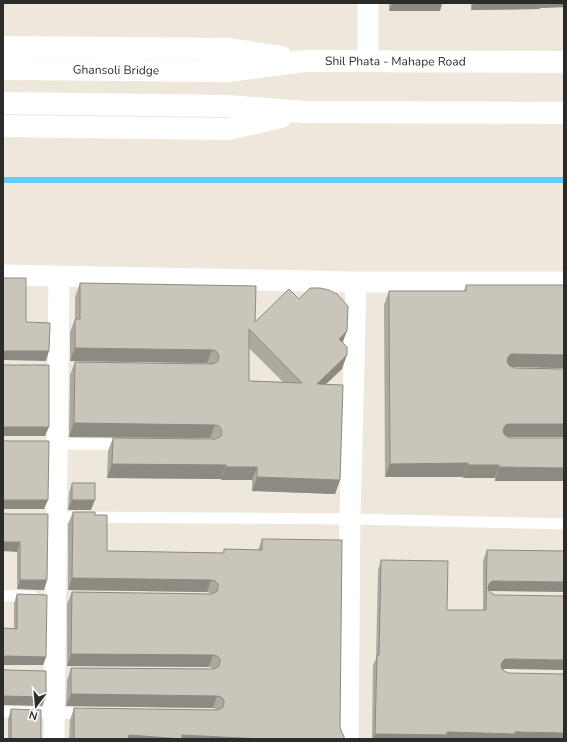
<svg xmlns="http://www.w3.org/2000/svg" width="567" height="742" viewBox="0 0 567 742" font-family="'Nunito Sans',sans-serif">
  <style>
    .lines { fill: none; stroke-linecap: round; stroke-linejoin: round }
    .stream { stroke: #63cdfb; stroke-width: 6 }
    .lane { stroke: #fff; stroke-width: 11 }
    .street { stroke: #fff; stroke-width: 21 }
    .secondary { stroke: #fff; stroke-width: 22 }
    .wall { fill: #ada9a0; fill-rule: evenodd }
    .shaded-wall { fill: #8d8a82 }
    .building { fill: #c9c5ba; stroke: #8d8a82; fill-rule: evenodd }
    .labels { text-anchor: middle; stroke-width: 3; stroke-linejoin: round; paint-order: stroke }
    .street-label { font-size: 12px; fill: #2b2b2b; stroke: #fff }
  </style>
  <rect width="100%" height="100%" fill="#eee7db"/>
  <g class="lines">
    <path class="stream" d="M3,180H564"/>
    <path class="lane" d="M53,444H125
      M53,517L350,519L564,524
      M3,596H32
      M3,712L86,713"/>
    <path class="street" d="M368,3V61
      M3,275L356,282H564
      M54,739L59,276
      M348,739L350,519L356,282"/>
    <g class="secondary">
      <path d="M3,47L228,49L281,57"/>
      <path id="s1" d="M3,69L228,71L305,61L564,62"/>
      <path d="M3,103L228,106L305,112L564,113"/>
      <path d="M3,126L228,129L281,117"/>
    </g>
  </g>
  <path class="wall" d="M389,3H442L440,11H389Z
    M471,3H564V7L540,8L539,9L471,10Z
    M80,283L255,322L343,343L342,369L326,384L340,480L335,494L252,491V480H221V479L107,478L108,451L113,438L212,439L210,438L69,437L70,375L75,362L209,364L207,363L70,361V332L75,319V297ZM249,348L283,382L249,381Z
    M466,285L564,368L512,367L514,368L564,369V437H508L510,438H564L495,481V478H463V477H385L384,305L389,291H464Z
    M72,483L91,510H68L69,493Z
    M73,512L95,515L107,551L223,553L224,549L258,550L262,539L340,727L344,739H69L70,720L74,708L218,710L213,708L66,706L67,680L71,668L214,669L209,667L67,666V604L72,592L212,594L207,592L68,590V524Z
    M3,513L47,580L44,590L17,589V552Z
    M487,550L491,591L489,592L504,669L502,670L564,739H372L373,665L376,659L378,570L381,560L447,610H483V561Z
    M17,594L46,657L43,665L14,628V603Z
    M11,709L41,739H8V719Z"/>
  <path class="shaded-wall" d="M392,3H442L440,11H389Z
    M473,3H564V7L540,8L539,9L471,10Z
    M347,331L342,344L339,339Z
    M75,348L212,350L207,363L70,361Z
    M6,351H49L46,361L3,360V352Z
    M511,354H514L564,355V368L509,367L503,370L508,357Z
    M347,355L342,369L312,397L317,384Z
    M74,423L215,425L210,438L69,437Z
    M507,424H564V437H505L502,438L504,427Z
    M6,427H49L45,436H3V428Z
    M468,463L463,477H385L390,464Z
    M112,464L226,465L221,479L107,478Z
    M468,465H499L495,478H463Z
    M226,467H257L252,480H221Z
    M499,467L564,468V481H495Z
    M257,477L340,480L335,494L252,491Z
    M6,500H48L44,509H3V501Z
    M72,500H95L91,510H68Z
    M3,542H20L17,552L3,551Z
    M72,578L211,580L207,592L68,590Z
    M20,580H47L44,590L17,589Z
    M492,581H495L564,582V592L491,591L488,592L486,593L489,584Z
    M71,654L213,655L209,667L67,666Z
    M6,656L46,657L43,665H3V657Z
    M505,659H508L564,660V670L504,669L501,670L498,672L502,662Z
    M71,694L217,696L213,708L66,706Z
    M3,696L46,697L42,706L3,705Z
    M447,732H515L564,733V739H373L375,734Z
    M129,735H182L262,739H127Z"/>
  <path class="building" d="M3,278H26V322L50,323L49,351H6L3,352Z
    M80,283L256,286L255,322L289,289L299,299L310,288H320L329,290L337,294L348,306L347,331L339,339L347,347V355L317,384L343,385L340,480L257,477V467H226V465L112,464L113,438L215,439L218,438L221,436L222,432L221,429L219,426L215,425L74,423L75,362L212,364L215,363L218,361L219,356L218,354L216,351L212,350L75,348V319H80ZM249,329L302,383L249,381Z
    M466,285H564V355L514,354H511L508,357L507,361L508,364L510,366L514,368L564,369V424H507L504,427L503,431L504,434L506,436L510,438H564V468L499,467V465H468V463L390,464L389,291H466Z
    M3,364L6,365H49V427H6L3,428Z
    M3,440L6,441H49L48,500H6L3,501Z
    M72,483H95V500H72Z
    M73,512H95V515H107V551L224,553V549L262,550V539L342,540L340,727L342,733L344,736V739H262L182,735V739L129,735L128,739H74V708L217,710L220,709L223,707L224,703V700L221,697L217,696L71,694V668L213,669L216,668L219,666L220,662V659L217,656L213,655L71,654L72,592L211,594L214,593L217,591L218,587V584L215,581L211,580L72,578Z
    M3,513L6,514H48L47,580H20V542H3Z
    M487,550L564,551V582L495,581H492L489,584L488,588L489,591L491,593L495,595L564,596V660L508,659H505L502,662L501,666L502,669L504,671L508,673L564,674V733L515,732V734L447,732V735L375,734L377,655H379L381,560L448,561L447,610H486Z
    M17,594L47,595L46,657L6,656L3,657V628L17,629Z
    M3,669L6,670L46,671V697L3,696Z
    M11,709L41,710V739H11Z"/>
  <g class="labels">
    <g class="street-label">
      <text dy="4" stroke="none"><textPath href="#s1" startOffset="393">Shil Phata - Mahape Road</textPath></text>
      <text dy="4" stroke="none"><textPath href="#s1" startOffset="113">Ghansoli Bridge</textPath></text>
    </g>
  </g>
  <rect width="567" height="742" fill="none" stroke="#2b2b2b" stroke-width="8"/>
  <g transform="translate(36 706) rotate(196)" stroke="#ffffff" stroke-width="3" paint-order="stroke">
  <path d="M0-3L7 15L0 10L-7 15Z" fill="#2b2b2b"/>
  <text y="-6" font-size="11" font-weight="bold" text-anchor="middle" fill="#2b2b2b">N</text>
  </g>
</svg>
